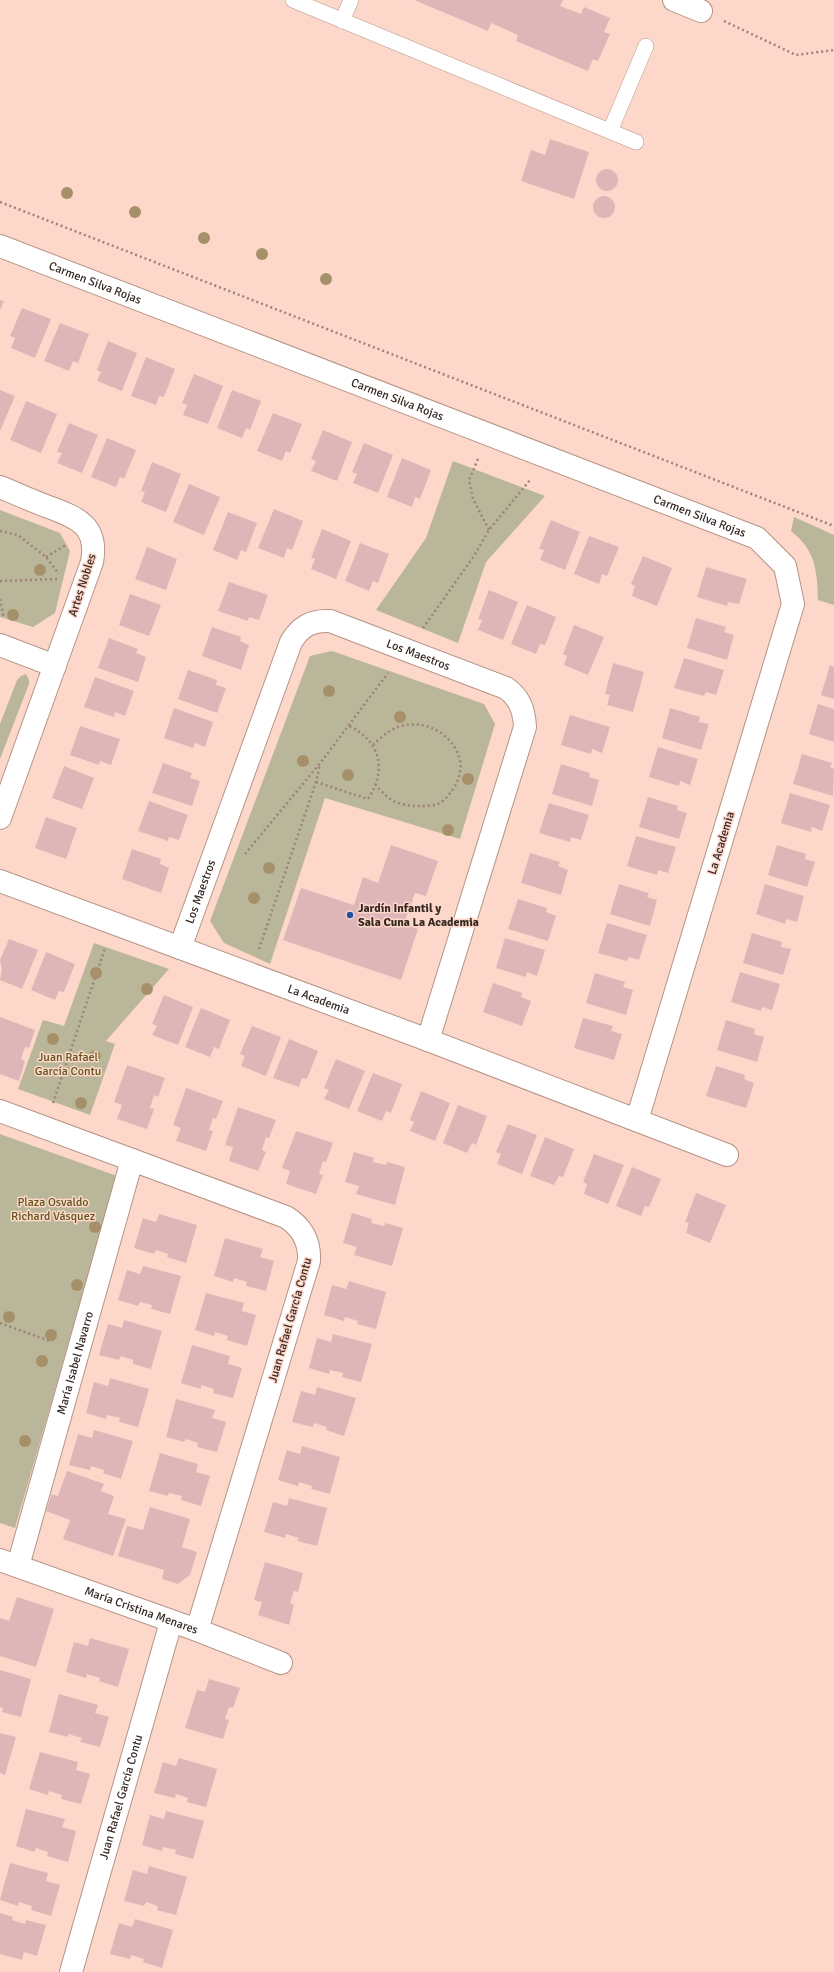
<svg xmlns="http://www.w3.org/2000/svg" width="834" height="1972" viewBox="0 0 834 1972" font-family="Signika,sans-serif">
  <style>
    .green { fill: #bab699 }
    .building { fill: #dfb6b8 }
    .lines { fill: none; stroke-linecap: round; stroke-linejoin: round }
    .service-casing { stroke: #b59486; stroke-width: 16 }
    .minor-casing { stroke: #b59486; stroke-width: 24 }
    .path { stroke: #9c8279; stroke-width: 2.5; stroke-dasharray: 2 3; stroke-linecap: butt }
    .service { stroke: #fff; stroke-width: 15 }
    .minor { stroke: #fff; stroke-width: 22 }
    .tree { fill: #a6906a }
    .poi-dot { fill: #1c55a7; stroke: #fdd8ca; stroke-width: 1.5 }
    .labels { text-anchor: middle; stroke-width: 3; stroke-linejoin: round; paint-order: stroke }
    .street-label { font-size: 12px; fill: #352722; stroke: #fdd8ca }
    .poi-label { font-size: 12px; font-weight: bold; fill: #352722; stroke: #fdd8ca; text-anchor: start }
    .park-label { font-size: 12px; fill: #5e551b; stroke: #fdd8ca }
  </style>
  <rect width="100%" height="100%" fill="#fdd8ca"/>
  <path class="green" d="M453,461L545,496L486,562L458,643L376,610L426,538Z
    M0,510L60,533L70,551L55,613L33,627L0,617Z
    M794,517L834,535V605L818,600C817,570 816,551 791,531Z
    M332,651L484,704L495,724L460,839L325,798L270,964L224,943L210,921L310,656Z
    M26,674L29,680V684L0,759V724L17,680L21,676Z
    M94,943L169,969L106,1041L115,1044L90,1115L18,1089L43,1020L64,1026Z
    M0,1134L117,1176L15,1528L0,1523Z"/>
  <path class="building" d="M414,0H563L560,6L581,14L584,7L610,18L604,32L610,34L598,61L593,59L588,71L516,41L518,35L491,23L488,31Z
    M550,139L589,152L574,199L521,181L531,150L545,155Z
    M596 180a11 11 0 1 1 22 0a11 11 0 1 1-22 0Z
    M593 207a11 11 0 1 1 22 0a11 11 0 1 1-22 0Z
    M0,300L4,301L0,310Z
    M22,308L51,319L35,358L11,348L15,338L10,336Z
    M60,323L89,334L78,363L73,361L69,371L44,361Z
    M108,341L137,353L122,391L97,381L101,372L97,370Z
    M146,357L175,369L164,397L159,396L156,405L131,396Z
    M194,374L223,386L208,424L183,415L187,405L182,403Z
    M0,390L15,396L0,431Z
    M232,390L261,401L250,430L246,428L242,438L217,428Z
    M26,401L57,414L41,453L10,440Z
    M273,413L302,424L290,453L286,451L282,461L257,451Z
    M69,423L98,435L82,473L57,463L62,453L57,452Z
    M323,430L352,442L337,481L311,471L316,461L311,459Z
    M107,438L136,450L124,479L120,477L116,487L91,477Z
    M364,443L393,455L378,493L353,483L357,474L352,472Z
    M402,458L431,470L420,499L415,497L412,507L387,497Z
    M152,462L181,474L166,512L141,502L145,492L141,491Z
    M189,484L220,497L204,535L173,522Z
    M274,509L303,521L292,550L287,548L284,558L258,548Z
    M228,512L257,523L246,552L241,550L237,560L213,550Z
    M551,520L580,532L565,570L540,560L544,550L539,549Z
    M322,529L351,541L336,579L311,569L315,559L311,558Z
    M589,536L619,547L607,576L602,574L599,584L574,574Z
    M360,543L389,554L378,583L373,581L369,591L345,581Z
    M147,547L177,559L166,590L135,579Z
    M643,556L672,568L657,606L632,596L635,586L631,584Z
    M706,567L747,579L739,604L728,602L727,606L697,597Z
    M229,582L268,595L259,620L249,617L248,621L218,611Z
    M489,590L518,602L503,640L478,630L482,620L478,619Z
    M130,594L161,605L149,636L119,625Z
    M527,605L556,617L545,645L540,644L536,654L511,644Z
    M696,618L726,627L724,632L734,635L727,660L687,648Z
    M574,625L604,637L588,675L564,665L567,656L563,654Z
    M212,627L241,637L240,641L249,645L241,670L202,656Z
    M109,638L138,649L136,653L146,657L138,682L98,668Z
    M684,658L724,670L716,695L706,692L704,696L674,688Z
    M613,663L644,672L633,712L607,705L610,695L605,694Z
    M830,665L834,667V699L821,695Z
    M188,670L217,680L216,685L226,688L217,713L178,699Z
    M95,677L134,691L125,716L115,712L114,717L84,707Z
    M818,704L834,709V742L809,734Z
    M174,708L213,722L205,747L195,743L193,748L164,738Z
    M670,708L700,717L699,722L709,724L701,750L662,738Z
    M570,715L610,727L602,753L592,749L591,754L561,745Z
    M80,726L120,739L111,765L100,761L99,765L70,755Z
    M658,747L698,759L690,785L680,781L679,786L649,777Z
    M802,754L832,763L830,767L834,769L833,796L793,784Z
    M163,763L192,773L190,778L200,781L192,806L152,793Z
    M561,764L590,773L589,777L599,780L592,806L552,794Z
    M64,766L94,778L82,809L52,798Z
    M790,793L830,805L822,831L812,827L811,832L781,823Z
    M648,797L678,806L677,810L687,813L679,839L639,827Z
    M149,801L188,815L179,840L169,837L168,841L138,831Z
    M549,803L589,815L581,840L571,837L570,842L539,833Z
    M46,817L77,828L66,859L35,848Z
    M636,836L676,847L668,873L658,870L657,875L627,866Z
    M391,845L438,861L426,896L415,893L404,924L418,929L401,980L283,940L301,888L354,905L363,877L378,883Z
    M777,845L806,854L805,859L815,862L807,887L768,875Z
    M132,849L161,859L160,864L169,868L161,893L122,879Z
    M530,853L560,862L558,866L568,870L561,895L521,883Z
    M619,884L649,893L647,897L657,900L650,926L610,914Z
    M765,884L804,896L797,922L786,919L785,924L756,914Z
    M518,899L547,908L546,912L556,916L548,941L508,929Z
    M607,923L647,935L639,960L629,957L627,961L598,953Z
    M752,933L782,942L781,947L791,949L783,975L743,963Z
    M505,938L545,950L537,976L527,972L526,977L496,968Z
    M9,939L38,950L22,989L0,980L2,969L0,960Z
    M46,952L75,964L64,992L59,991L55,1000L31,990Z
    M740,972L780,984L772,1010L762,1007L761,1011L731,1002Z
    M595,973L625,982L623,987L633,990L626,1015L586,1003Z
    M493,983L522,993L521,997L531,1001L522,1026L483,1012Z
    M164,995L193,1007L178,1045L152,1035L157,1026L152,1024Z
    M201,1008L230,1020L219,1049L214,1047L210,1057L185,1047Z
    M0,1017L35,1030L29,1048L25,1047L21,1059L25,1061L19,1081L0,1074Z
    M583,1018L613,1026L611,1031L622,1034L614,1060L574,1048Z
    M726,1020L755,1029L754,1034L764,1037L757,1062L717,1050Z
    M252,1026L281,1037L266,1076L241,1066L245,1056L240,1054Z
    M289,1039L318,1051L307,1079L302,1078L299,1087L273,1078Z
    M336,1059L365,1071L349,1109L324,1099L329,1090L324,1088Z
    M127,1065L165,1078L158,1097L154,1095L150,1108L154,1109L147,1129L117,1119L122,1105L114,1102Z
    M716,1066L745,1075L744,1079L754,1083L746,1108L706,1096Z
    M373,1073L402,1084L391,1113L386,1111L382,1121L357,1111Z
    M186,1088L223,1101L216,1119L213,1118L209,1130L213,1131L206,1151L176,1141L181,1128L173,1125Z
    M421,1091L450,1103L435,1141L410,1131L414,1122L410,1120Z
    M458,1105L487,1116L476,1145L472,1143L467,1153L443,1143Z
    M238,1107L276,1120L269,1138L266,1137L262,1150L266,1152L258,1171L229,1161L233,1147L225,1145Z
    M508,1124L537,1135L522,1174L497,1164L501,1154L496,1152Z
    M296,1131L333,1143L326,1162L323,1161L319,1174L323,1175L316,1194L286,1184L290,1171L282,1168Z
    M545,1137L574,1149L563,1177L559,1176L554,1185L530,1176Z
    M354,1152L374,1158L373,1162L386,1165L387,1162L405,1167L395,1205L356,1194L359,1186L345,1182Z
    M594,1154L624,1165L608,1204L584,1194L587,1184L583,1182Z
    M632,1167L661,1179L649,1207L645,1206L641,1216L616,1206Z
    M696,1193L726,1205L710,1243L686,1233L689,1223L685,1222Z
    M352,1213L372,1219L371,1223L384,1226L385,1223L403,1228L392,1266L354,1255L357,1247L343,1243Z
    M159,1214L197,1225L186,1263L167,1257L168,1254L156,1250L154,1254L134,1248L143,1218L156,1222Z
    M225,1238L263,1249L260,1257L274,1261L266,1291L246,1286L247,1282L234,1278L233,1282L214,1276Z
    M143,1266L181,1276L170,1314L151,1309L152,1305L140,1302L138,1306L118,1300L127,1270L140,1274Z
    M349,1281L386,1292L376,1329L357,1324L358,1321L345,1317L344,1321L324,1315L332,1285L346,1289Z
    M206,1293L244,1303L242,1311L256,1315L247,1346L227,1340L228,1336L215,1332L214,1336L195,1330Z
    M124,1320L162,1331L151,1369L133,1364V1360L121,1356L119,1360L99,1355L108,1324L122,1328Z
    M333,1334L372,1344L361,1382L342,1377L343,1373L330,1370L329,1374L309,1368L317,1338L331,1342Z
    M192,1345L230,1356L228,1364L242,1368L233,1398L213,1393L214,1389L201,1385V1389L181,1383Z
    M110,1378L149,1389L138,1427L119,1422L120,1418L107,1415L106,1419L86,1413L94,1382L108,1386Z
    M317,1387L356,1398L344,1436L326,1430L327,1427L314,1423L313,1427L292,1422L301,1391L315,1395Z
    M176,1399L215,1410L212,1418L226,1422L217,1452L197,1447L198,1443L186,1439L184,1442L166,1437Z
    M94,1430L133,1441L121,1479L103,1473L104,1470L91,1466L90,1470L69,1465L78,1434L92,1438Z
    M302,1446L340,1457L330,1494L311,1489L312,1486L299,1482L298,1486L278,1480L287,1450L300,1454Z
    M160,1453L198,1464L196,1472L210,1476L201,1506L181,1500L182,1496L169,1493L168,1496L149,1491Z
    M67,1471L104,1484L101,1491L114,1496L108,1514L126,1519L113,1556L63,1539L70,1520L46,1511L52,1494L58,1496Z
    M289,1498L327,1508L317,1546L297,1541L299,1538L286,1534L285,1538L264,1532L273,1502L287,1506Z
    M150,1507L190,1519L182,1547L197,1552L190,1575L178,1584L162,1579L164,1570L118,1556L127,1526L143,1530Z
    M265,1562L303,1573L298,1592L294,1591L290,1603L294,1605L289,1625L258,1615L262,1602L254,1600Z
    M17,1597L54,1609L36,1667L0,1656V1618L9,1621Z
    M90,1638L129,1649L118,1687L99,1681L100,1678L87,1674L86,1678L66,1672L74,1642L88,1646Z
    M0,1670L31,1679L21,1717L2,1712L3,1708L0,1707Z
    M209,1679L240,1688L233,1708L229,1707L225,1719L229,1720L223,1739L185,1728L197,1690L205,1692Z
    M59,1694L98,1705L95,1713L109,1717L100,1747L80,1742L82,1738L68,1734V1737L49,1732Z
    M0,1733L16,1737L5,1775L0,1773Z
    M40,1752L78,1762L76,1770L90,1774L81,1804L61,1799L62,1795L49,1791L48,1795L29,1789Z
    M179,1758L217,1769L206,1807L187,1802L188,1798L176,1794L175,1798L154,1793L163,1762L176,1766Z
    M26,1809L65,1819L62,1827L76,1831L68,1862L47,1856L48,1852L36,1848L34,1852L16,1846Z
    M166,1811L204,1821L193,1859L175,1854L176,1850L163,1847L162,1851L142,1845L150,1815L164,1819Z
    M10,1863L48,1873L46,1881L60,1885L51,1916L31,1910L32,1906L19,1902L18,1906L0,1900Z
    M149,1866L187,1877L176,1915L157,1910L158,1906L146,1902L144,1906L124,1901L133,1870L147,1874Z
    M0,1913L13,1917L12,1920L25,1924L26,1920L46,1925L37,1956L24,1952L22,1960L0,1954Z
    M135,1919L173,1930L162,1968L143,1962L144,1959L131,1955L130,1959L110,1954L119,1923L132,1927Z"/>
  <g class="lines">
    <defs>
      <path id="service" d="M293,0L636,142
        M342,21L351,0
        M610,131L646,46"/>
      <g id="minor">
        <path d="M674,0L701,11"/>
        <path id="s1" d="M0,246L757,538L785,566L793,604L637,1120"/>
        <path d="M0,487C15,493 30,500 46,506C75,517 99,524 92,562L0,818"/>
        <path d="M0,645L55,666"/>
        <path id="s2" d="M0,881L428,1040L727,1155"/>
        <path id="s3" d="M180,948L291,642C300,627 311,620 330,621L506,688C520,698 524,710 525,727L428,1040"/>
        <path d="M0,1111L286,1217C302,1227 310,1241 309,1261L197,1630"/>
        <path id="s4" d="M0,1560L197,1630L281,1663"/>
        <path id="s5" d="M18,1566L132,1160"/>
        <path id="s6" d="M71,1972L171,1622"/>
      </g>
    </defs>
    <use href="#service" class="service-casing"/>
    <use href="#minor" class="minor-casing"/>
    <path class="path" d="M724,21L796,55L834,50
      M0,202L834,526
      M478,459L469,480L473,499L489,530
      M0,531L18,535L46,557L59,574
      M46,557L66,545
      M0,581L57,579
      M0,599L4,618
      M423,628L474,556L489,530L530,480
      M373,745C380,738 388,731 398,727C424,718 453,733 460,760C464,775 451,797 438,804C433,806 425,806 419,806C398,806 388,800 375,784
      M316,782L368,799C388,769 380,740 347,725
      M245,854L321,762L388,673
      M259,949L316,782L320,764
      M53,1103L105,948
      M0,1323L52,1342"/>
    <use href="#service" class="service"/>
    <use href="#minor" class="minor"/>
  </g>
  <g class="tree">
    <circle cx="67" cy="193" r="6"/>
    <circle cx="135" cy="212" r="6"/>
    <circle cx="204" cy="238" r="6"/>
    <circle cx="262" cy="254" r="6"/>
    <circle cx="326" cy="279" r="6"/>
    <circle cx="40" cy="570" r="6"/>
    <circle cx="13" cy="615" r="6"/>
    <circle cx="329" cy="691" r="6"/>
    <circle cx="400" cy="717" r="6"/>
    <circle cx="303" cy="761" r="6"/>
    <circle cx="348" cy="775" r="6"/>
    <circle cx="468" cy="779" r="6"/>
    <circle cx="448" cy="830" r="6"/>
    <circle cx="269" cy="868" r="6"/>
    <circle cx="254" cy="898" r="6"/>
    <circle cx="96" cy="973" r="6"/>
    <circle cx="147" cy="989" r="6"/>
    <circle cx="53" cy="1039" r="6"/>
    <circle cx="95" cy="1056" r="6"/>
    <circle cx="81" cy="1103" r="6"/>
    <circle cx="95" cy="1227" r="6"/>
    <circle cx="77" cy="1285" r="6"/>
    <circle cx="9" cy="1317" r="6"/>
    <circle cx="51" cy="1335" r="6"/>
    <circle cx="42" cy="1361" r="6"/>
    <circle cx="25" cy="1441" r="6"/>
  </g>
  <circle class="poi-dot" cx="350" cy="915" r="4"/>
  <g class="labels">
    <g class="street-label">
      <text dy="4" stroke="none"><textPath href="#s1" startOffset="102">Carmen Silva Rojas</textPath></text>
      <text dy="4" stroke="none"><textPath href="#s1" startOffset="426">Carmen Silva Rojas</textPath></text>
      <text dy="4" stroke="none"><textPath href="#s1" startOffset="750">Carmen Silva Rojas</textPath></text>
      <text transform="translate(82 585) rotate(-72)" y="4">Artes Nobles</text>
      <text dy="4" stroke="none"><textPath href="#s3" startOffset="467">Los Maestros</textPath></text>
      <text transform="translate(721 843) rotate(-73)" y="4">La Academia</text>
      <text dy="4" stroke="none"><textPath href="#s3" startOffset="60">Los Maestros</textPath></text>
      <text dy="4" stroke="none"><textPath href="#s2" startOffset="340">La Academia</textPath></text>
      <text transform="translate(290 1320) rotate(-74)" y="4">Juan Rafael García Contu</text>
      <text dy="4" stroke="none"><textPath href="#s5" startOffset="211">María Isabel Navarro</textPath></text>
      <text dy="4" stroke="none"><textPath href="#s4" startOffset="150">María Cristina Menares</textPath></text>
      <text dy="4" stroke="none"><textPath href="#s6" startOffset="182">Juan Rafael García Contu</textPath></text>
    </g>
    <g class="poi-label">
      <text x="358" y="912">Jardín Infantil y<tspan x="358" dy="14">Sala Cuna La Academia</tspan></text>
    </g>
    <g class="park-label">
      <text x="68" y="1061">Juan Rafael<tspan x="68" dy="14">García Contu</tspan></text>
      <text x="53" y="1206">Plaza Osvaldo<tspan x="53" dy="14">Richard Vásquez</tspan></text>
    </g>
  </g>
</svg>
